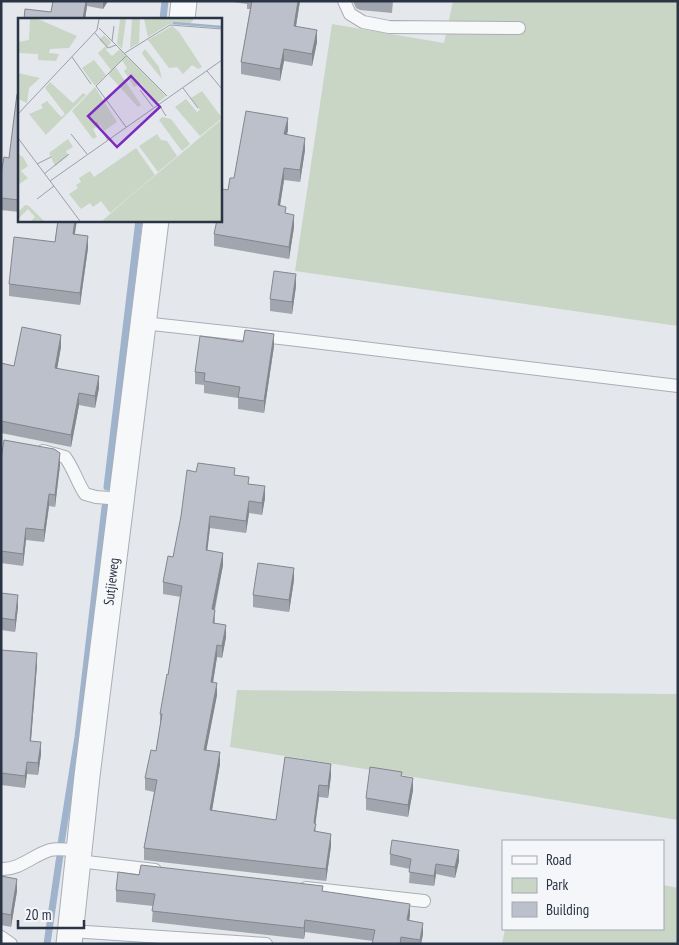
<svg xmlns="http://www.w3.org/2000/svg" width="679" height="945" viewBox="0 0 679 945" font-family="'PT Sans Narrow',sans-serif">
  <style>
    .green { fill: #c9d6c5 }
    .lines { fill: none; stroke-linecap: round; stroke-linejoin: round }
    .stream { stroke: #9fb4cc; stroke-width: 7 }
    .service-casing { stroke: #a9aeb7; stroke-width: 14 }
    .minor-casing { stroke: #a9aeb7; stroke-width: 27 }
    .service { stroke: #f7f8fa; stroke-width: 12 }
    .minor { stroke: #f7f8fa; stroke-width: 25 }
    .wall { fill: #a1a5ae }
    .shaded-wall { fill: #83868d }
    .building { fill: #bbc0ca; stroke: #83868d }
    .labels { text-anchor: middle; stroke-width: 4; stroke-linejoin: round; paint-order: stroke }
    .street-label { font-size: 14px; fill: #2b3445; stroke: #f4f6f9 }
    .inset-river { fill: none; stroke: #9fb4cc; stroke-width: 2.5 }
    .inset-road { fill: none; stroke: #9a9fa9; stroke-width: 1 }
    .view { fill: #7b2cbf; fill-opacity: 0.15; stroke: #7b2cbf; stroke-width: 2.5 }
    .inset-edge { fill: none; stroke: #2b3445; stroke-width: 2.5 }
  </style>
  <rect width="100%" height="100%" fill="#e4e7ec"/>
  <path class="green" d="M453,1H678V326L295,271L332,24L444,43Z
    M237,690L678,694V820L230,747Z
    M663,885L678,888V944H502L505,929H663Z"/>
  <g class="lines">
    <path class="stream" d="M163,19L165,1
      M107,487L139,220
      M61,844L78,737L105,507
      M47,944L60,855"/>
    <defs>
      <path id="service" d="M344,1L350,14L363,22L389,27L519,28
        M143,323L289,339L678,386
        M43,451L65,457C74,469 77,482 85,494L96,497L122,499
        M78,861L155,870
        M1,869C20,870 33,855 50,850C59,848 70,850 79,851
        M306,888L424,901
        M71,931L266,944
        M1,937L11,944"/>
      <g id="minor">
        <path d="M182,19L184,1"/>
        <path id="s1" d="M69,944L87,776L156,220"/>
      </g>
    </defs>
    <use href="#service" class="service-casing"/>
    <use href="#minor" class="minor-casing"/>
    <use href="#service" class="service"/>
    <use href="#minor" class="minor"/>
  </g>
  <path class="wall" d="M53,1H108L103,9L87,6L85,19H24L51,12Z
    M226,1H300L296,26L317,42L312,66L284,61L280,81L241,74V62L250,9H247V4Z
    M353,1H393L392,13L360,10L356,8Z
    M19,95V212L1,210V174L9,158Z
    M288,130L287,134L305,150L300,182L284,180L280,206L286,214L294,227L289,259L214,246V234L228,190L234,178Z
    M58,220H77L74,234L88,248L80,305L9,296V284L55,242Z
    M296,286L292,314L270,311V299Z
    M243,342L274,346L264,413L238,409V398L204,393V385L195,384V372Z
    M61,347L57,369L99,388L95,408L79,405L71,447L1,433V363L14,366Z
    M1,459L60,465L55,507L49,506L44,542L26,540L23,566L1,563Z
    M196,472L235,475L249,484L265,498L262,515L249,513L246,533L210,528L207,550L223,565L215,610V623L226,637L222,658L217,657L213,683L217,695L206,750L220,764L212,810L276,820L285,757L331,776L328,798L319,797L315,824L316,832L331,846L326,881L144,860V848L154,792L145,790V778L156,751L160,726V714L168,675L181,597L163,594V582L173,557Z
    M294,580L289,612L253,607V595Z
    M1,593L18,607L15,632L1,630Z
    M1,650L37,665L31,741L41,754L38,775L27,774L25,788L1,785Z
    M402,776L413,790L408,817L366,810V798Z
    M390,854L459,861L455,878L436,874L434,886L409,883L410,869L390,865Z
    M1,876L17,891L11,927L1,925Z
    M116,890L323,892L410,915L409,921L423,934L421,944H372L373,941L305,932L304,939L152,922L153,906L116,902Z"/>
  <path class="shaded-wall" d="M86,1H87V6L85,19H83Z
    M103,1H108L103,9Z
    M298,1H300L294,38V26Z
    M317,30V42L312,66V54Z
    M284,49V61L280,81V69Z
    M288,118V130L284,146V134Z
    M305,138V150L300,182V170Z
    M284,168V180L278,217V205Z
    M294,215V227L289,259V247Z
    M75,220H77L73,246V234Z
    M88,236V248L80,305V293Z
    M296,274V286L292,314V302Z
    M274,334V346L264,413V401Z
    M61,335V347L55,380V368Z
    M99,376V388L95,408V396Z
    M79,393V405L71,447V435Z
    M60,453V465L55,507V495Z
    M265,486V498L262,515V503Z
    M49,494V506L44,542V530Z
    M249,501V513L246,533V521Z
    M210,516V528L206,562V550Z
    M26,528V540L23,566V554Z
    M223,553V565L212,621V609Z
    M294,568V580L289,612V600Z
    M18,595V607L15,632V620Z
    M226,625V637L222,658V646Z
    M217,645V657L211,694V682Z
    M37,653V665L30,752V741Z
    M217,683V695L204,762V750Z
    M41,742V754L38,775V763Z
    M220,752V764L210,822V810Z
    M27,762V774L25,788V776Z
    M331,764V776L328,798V786Z
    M413,778V790L408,817V805Z
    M319,785V797L314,835V823Z
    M331,834V846L326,881V869Z
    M459,850V861L455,878V867Z
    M436,864V874L434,886V876Z
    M17,879V891L11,927V915Z
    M410,904V915L407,932V920Z
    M305,920V932L304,939V928Z
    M423,923V934L421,944H420Z"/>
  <path class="building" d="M53,1H86L83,19H24L25,9L51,12Z
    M252,1H298L294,26L317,30L312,54L284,49L280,69L241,62Z
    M17,94L19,95V200L1,198V174L4,157L9,158Z
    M246,111L288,118L284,134L305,138L300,170L284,168L278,205L286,207L285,213L294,215L289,247L214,234L217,220H220V200L222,189L228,190L230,178H234Z
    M58,220H75L73,234L88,236L80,293L9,284L14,237L55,242Z
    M274,271L296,274L292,302L270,299Z
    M22,327L61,335L55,368L99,376L95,396L79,393L71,435L1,421V363L14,366Z
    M245,330L274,334L264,401L238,397L240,387L204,381L205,373L195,372L200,336L243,342Z
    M4,440L54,449L60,453L55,495L49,494L44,530L26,528L23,554L1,551V459Z
    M198,463L235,468L234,475L249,477L248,484L265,486L262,503L249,501L246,521L210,516L206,550L223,553L212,609L215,610L213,623L226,625L222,646L217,645L211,682L217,683L204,750L220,752L210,810L276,820L285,757L331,764L328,786L319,785L314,823L316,824L314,831L331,834L326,869L144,848L157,780L145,778L151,750L156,751L162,714H160L167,674L168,675L182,586L163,582L168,556L173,557L181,516L187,470L196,472Z
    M258,563L294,568L289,600L253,595Z
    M1,593L18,595L15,620L1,618Z
    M1,650L37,653L30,741L41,742L38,763L27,762L25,776L1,773Z
    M370,767L402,772L401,776L413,778L408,805L366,798Z
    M392,840L459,850L455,867L436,864L434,876L409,872L411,859L390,854Z
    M141,865L323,886L322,891L410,904L407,920L423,923L420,940L401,937L400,944H372L375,930L305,920L304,928L152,911L155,894L116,890L118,872L139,875Z
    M1,876L17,879L11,915L1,913Z"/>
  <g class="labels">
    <g class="street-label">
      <text dy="5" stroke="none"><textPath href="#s1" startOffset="365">Sutjieweg</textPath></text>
    </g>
  </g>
  <g transform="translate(18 18)">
    <rect width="204" height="204" fill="#e4e7ec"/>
    <path d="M12,1H20L59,18L51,30L32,31L31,35L41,36L38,43L20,42V36L0,35V24L11,22ZM102,1H108L104,31L99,26ZM114,1H122L121,25L112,30ZM126,1H176L172,6H151L130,19ZM154,8L161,14L184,49L180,51L174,47L165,56L159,49L151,50L130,22ZM86,17L93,24L88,32L94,38L102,31L148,78L138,86L123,65L116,69L106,53L109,50L104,42L97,48L123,87L120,89L90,56L93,52L80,35L88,28L81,22ZM127,31L141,49L144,61L127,40L124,35ZM76,42L88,57L77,68L64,50ZM0,55L22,60L11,70L9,85L0,81ZM32,64L55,85L65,75L68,77L28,117L11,96L25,90L23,87L29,83L43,99L47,96L27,70ZM77,69L99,104L86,113L82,107L75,111L79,119L75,121L54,93ZM184,73L204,100L182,118L157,89L168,81L179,94L182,92L173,80ZM144,99L153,101L172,126L164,133L141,102ZM204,101V203H84L108,182ZM139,116L143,122L149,123L159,138L140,154L121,128ZM50,121L55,129L48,133L50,138L37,148L31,135ZM118,130L137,157L92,195L83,183L75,189L72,185L63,191L51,176L60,170L58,167L63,164L61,160L72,153L76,159ZM0,136L5,139L10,148L3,153L10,160L0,167ZM7,187L11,188L26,203H13L17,199L10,191L0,201V194Z" fill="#c9d6c5"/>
    <path class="inset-river" d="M155,5L204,9"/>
    <path class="inset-road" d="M81,10L149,78M77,15L90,30L98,27M94,23L96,8M107,35L152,7L204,11M54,39L73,66M189,53L204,71M165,70L180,90M122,72L135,89M127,72L138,86M140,85L148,98M0,96L79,12L81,1M78,104L90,122M108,109L78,68L109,37M53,116L69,136M0,120L62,203M19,146L33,139M26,156L51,136M32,163L204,42M19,181L36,168"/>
    <path class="view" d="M113,58L142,89L99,129L70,98Z"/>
    <rect width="204" height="204" class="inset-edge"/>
  </g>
  <rect width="679" height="945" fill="none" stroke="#2b3445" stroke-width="5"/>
  <rect x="502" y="840" width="162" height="90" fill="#f4f6f9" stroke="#a4a8b1"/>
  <rect x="512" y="856" width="25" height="8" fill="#f7f8fa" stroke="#a4a8b1"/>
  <text x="546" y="865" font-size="15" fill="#2b3445">Road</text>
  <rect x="512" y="878" width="25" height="15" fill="#c9d6c5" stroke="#a4a8b1"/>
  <text x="546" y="890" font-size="15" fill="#2b3445">Park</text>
  <rect x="512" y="902" width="25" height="15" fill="#bbc0ca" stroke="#a4a8b1"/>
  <text x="546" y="915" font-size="15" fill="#2b3445">Building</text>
  <path d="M18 920v8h66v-8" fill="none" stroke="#2b3445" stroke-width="2.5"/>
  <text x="25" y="920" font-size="15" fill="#2b3445" stroke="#f4f6f9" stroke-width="4" paint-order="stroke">20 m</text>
</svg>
